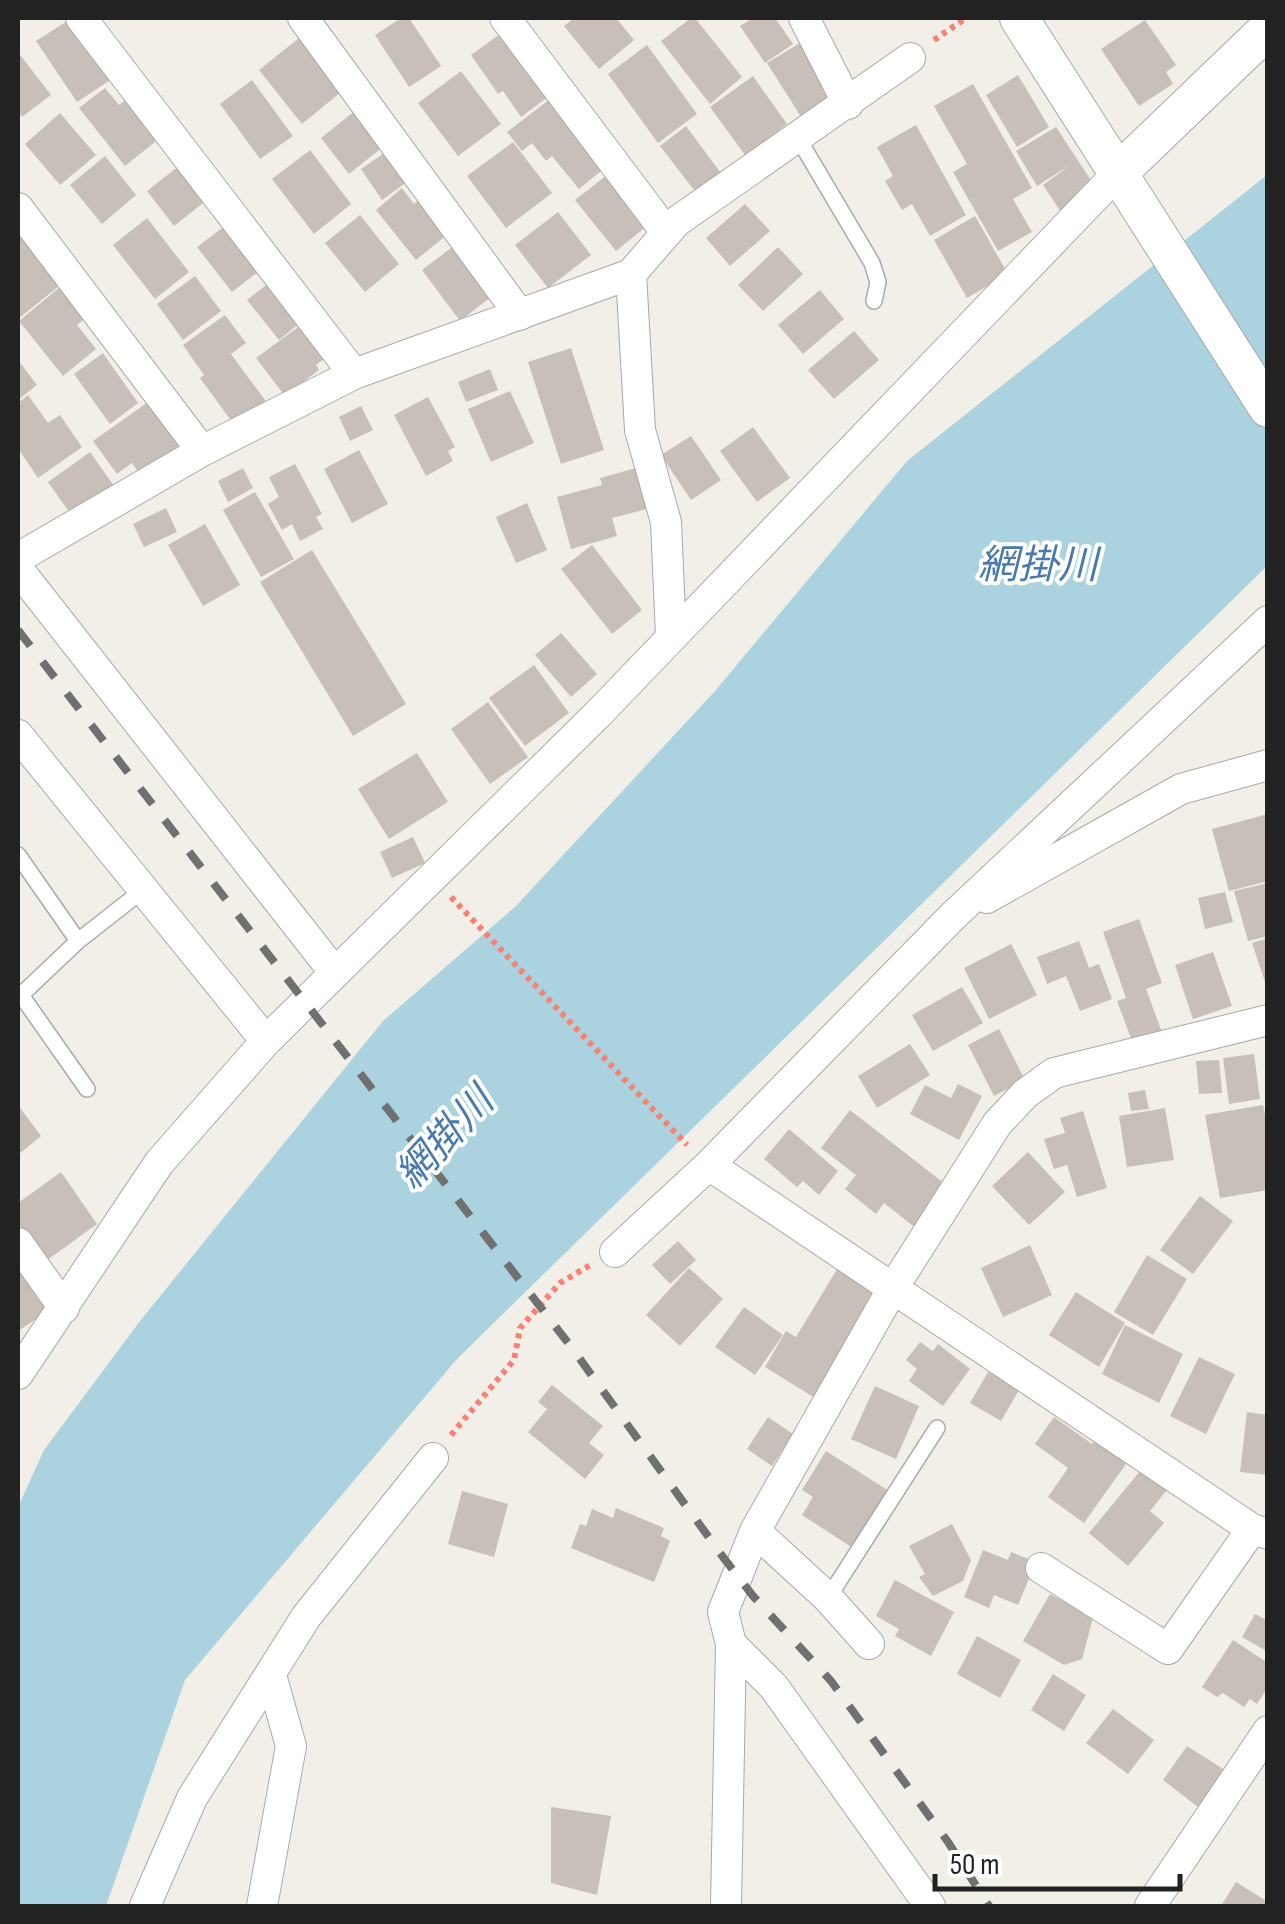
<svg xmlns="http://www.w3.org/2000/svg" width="1285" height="1924" viewBox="0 0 1285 1924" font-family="'Sofia Sans Condensed','Noto Sans JP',sans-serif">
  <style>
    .water { fill: #aad3df }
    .building { fill: #c7bfb8 }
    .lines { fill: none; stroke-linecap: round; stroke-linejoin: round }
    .service-casing { stroke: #a9a9a9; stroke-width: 18 }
    .minor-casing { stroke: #a9a9a9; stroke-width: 32 }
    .tertiary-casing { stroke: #a9a9a9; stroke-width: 40 }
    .path { stroke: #fa8072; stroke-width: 6; stroke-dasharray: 5 5; stroke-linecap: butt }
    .service { stroke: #fff; stroke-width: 15 }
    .minor { stroke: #fff; stroke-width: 30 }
    .tertiary { stroke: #fff; stroke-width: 38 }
    .rail { stroke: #707070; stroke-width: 8; stroke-dasharray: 20 20; stroke-linecap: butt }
    .labels { text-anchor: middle; stroke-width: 8; stroke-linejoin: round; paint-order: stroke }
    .water-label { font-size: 40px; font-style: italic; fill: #4a7aab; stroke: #fff }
  </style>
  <rect width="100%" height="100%" fill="#f2efe9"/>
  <path class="water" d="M1267,175V566L457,1359L185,1680L106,1906H18V1507L44,1450L140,1321L383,1021L516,906L715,691L907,461Z"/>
  <path class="building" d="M72,18L112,79L77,102L36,41Z
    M401,18H409L441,66L409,87L375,35Z
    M574,18H616L634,40L599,69L564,26Z
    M691,18H695L742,77L710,104L661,41Z
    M753,18H775L793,44L765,63L740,26Z
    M1145,20L1176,65L1166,72L1173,84L1139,106L1101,49Z
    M507,29L553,93L521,117L503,91L498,94L471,55Z
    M299,38L341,92L302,124L259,70Z
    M805,40L840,96L803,120L767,63Z
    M647,45L697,114L658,143L608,74Z
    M18,52L51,95L22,117L18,111Z
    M461,71L501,124L458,156L418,103Z
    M1018,75L1049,127L1017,147L986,95Z
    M753,76L787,124L745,155L710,107Z
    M252,80L293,136L260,159L220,104Z
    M973,84L1032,188L1013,199L1032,232L998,251L953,172L967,164L934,106Z
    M105,88L119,105L133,94L165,134L125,166L79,108Z
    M554,96L606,167L579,189L552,156L546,161L532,143L522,151L507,132Z
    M356,110L384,146L349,174L321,138Z
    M60,113L96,155L60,185L25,144Z
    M916,125L966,215L930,236L912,204L902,210L885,181L893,176L877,147Z
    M686,126L726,180L701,199L660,146Z
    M1056,127L1098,191L1063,215L1043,185L1070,165L1037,186L1016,151Z
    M513,142L552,193L506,228L467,176Z
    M390,149L411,179L382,200L361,169Z
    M310,150L351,204L314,234L272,179Z
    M105,156L136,195L102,224L70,185Z
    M185,161L212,196L174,226L147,191Z
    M607,175L647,226L616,251L575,200Z
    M402,188L414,204L424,195L453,230L416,260L376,210Z
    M745,204L770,231L730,266L706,238Z
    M558,212L591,255L548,288L515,245Z
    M360,215L399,264L365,292L325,243Z
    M975,216L1008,274L967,298L934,240Z
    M147,218L189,272L155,299L113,245Z
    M18,222L64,282L18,319Z
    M226,225L258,272L232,292L197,247Z
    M459,242L496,293L460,321L422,270Z
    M778,247L803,274L763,311L738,285Z
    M195,276L221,311L183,340L157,304Z
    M274,279L306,318L279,340L247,300Z
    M66,282L91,313L77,325L96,349L63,376L19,321Z
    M820,290L844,319L803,354L778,325Z
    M225,315L246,343L231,354L270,407L238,430L200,378L204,375L183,345Z
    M309,319L333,352L316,365L319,370L285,396L256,358Z
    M854,331L879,360L834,399L808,370Z
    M571,348L604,450L561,464L528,362Z
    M103,353L138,403L110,424L74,374Z
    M18,360L37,385L18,400Z
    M490,369L498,390L466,402L458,382Z
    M510,391L534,443L491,462L468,409Z
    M28,395L48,423L60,415L82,447L38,478L18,448V403Z
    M428,397L455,447L448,451L453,461L426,476L394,415Z
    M151,400L188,452L146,483L132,463L117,474L93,441Z
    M361,406L373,430L350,441L339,417Z
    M753,427L790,478L757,502L720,451Z
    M691,436L721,480L691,500L661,455Z
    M359,450L388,504L352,523L324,469Z
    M90,452L119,493L77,523L48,482Z
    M295,464L322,514L316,517L323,529L300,541L292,524L282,530L268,504L279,497L269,477Z
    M243,468L253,488L228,502L218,481Z
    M636,468L647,509L612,518L617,536L571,549L557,497L602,485L600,478Z
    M255,492L294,559L261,577L223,510Z
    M527,503L547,550L516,563L496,517Z
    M166,508L177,532L144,547L133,524Z
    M205,524L240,585L203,606L168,545Z
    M592,545L642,610L612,634L561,569Z
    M312,550L406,704L353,736L260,582Z
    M561,633L597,674L571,697L535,655Z
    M534,665L569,713L525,746L489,698Z
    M488,702L528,757L490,784L451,729Z
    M417,753L448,802L389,839L358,789Z
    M1268,814V881L1229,891L1212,829Z
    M413,837L425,863L392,878L380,852Z
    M1268,883V936L1248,941L1234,891Z
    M1225,892L1233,922L1205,929L1198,898Z
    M1139,919L1162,983L1146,989L1163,1035L1134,1046L1117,1001L1126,998L1103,932Z
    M1268,938V988H1267L1252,943Z
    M1079,941L1089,968L1099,964L1112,999L1080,1011L1066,976L1047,984L1037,957Z
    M1011,944L1037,995L989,1019L964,968Z
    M1213,952L1232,1006L1193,1019L1175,965Z
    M962,987L983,1023L933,1051L912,1015Z
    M999,1029L1025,1080L994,1096L968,1045Z
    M910,1044L930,1075L877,1108L858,1076Z
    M1254,1054L1260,1099L1229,1104L1223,1058Z
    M1219,1060L1222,1093L1199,1094L1196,1061Z
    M958,1084L982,1096L959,1140L910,1114L925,1085L951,1098Z
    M1145,1090L1149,1109L1131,1111L1128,1093Z
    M18,1105L41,1136L18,1155Z
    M1263,1105L1268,1128V1190L1220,1198L1205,1115Z
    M1165,1108L1174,1160L1127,1167L1119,1116Z
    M850,1110L949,1187L917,1229L884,1203L876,1214L845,1189L856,1175L821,1148Z
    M1083,1111L1107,1188L1077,1197L1067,1165L1054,1169L1044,1139L1065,1133L1060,1118Z
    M789,1129L838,1171L819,1195L803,1181L797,1187L764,1159Z
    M1028,1152L1065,1192L1029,1225L992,1186Z
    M61,1172L97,1224L39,1266L18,1236V1203Z
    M1200,1196L1233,1221L1193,1274L1160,1250Z
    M678,1241L696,1260L670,1284L652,1265Z
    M1030,1245L1052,1295L1003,1317L981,1268Z
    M1147,1255L1187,1279L1153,1335L1114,1312Z
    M842,1261L891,1291L823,1403L765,1367L786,1331L796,1337Z
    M689,1268L723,1299L680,1346L646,1315Z
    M22,1273L48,1311L18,1331V1276Z
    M1076,1292L1125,1323L1099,1367L1049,1335Z
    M744,1307L783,1335L755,1375L715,1347Z
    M1125,1325L1183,1354L1159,1403L1102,1374Z
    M920,1342L933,1351L938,1344L970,1369L943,1406L909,1381L917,1369L906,1360Z
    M1199,1357L1235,1374L1206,1434L1170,1416Z
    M988,1372L1019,1390L1001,1421L970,1403Z
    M552,1385L603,1426L589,1443L604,1455L585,1479L528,1432L547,1409L538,1402Z
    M875,1386L919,1406L896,1459L851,1439Z
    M1247,1412L1268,1415V1475L1240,1472Z
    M768,1417L793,1434L772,1466L747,1449Z
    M1054,1417L1092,1444L1099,1434L1131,1457L1084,1523L1048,1497L1068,1468L1035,1444Z
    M826,1451L892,1493L856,1550L802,1515L813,1497L802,1490Z
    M1145,1465L1170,1486L1150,1511L1164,1523L1128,1566L1089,1533Z
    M462,1491L508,1504L494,1557L448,1544Z
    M616,1508L664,1528L661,1536L670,1541L654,1582L571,1548L580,1524L586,1526L592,1509L613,1518Z
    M952,1524L971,1560L963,1581L933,1596L919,1577L925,1574L909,1546Z
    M983,1550L1008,1560L1011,1552L1036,1562L1018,1605L994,1595L989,1608L964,1597Z
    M895,1580L954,1612L931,1656L895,1636L899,1629L876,1616Z
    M1050,1594L1093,1618L1082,1659L1064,1665L1023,1641Z
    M1255,1614L1268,1621V1652L1242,1637Z
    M977,1636L1021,1660L1000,1698L957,1674Z
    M1233,1640L1268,1663V1687L1257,1704L1250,1699L1244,1707L1223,1693L1217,1697L1202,1687Z
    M1053,1674L1086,1695L1064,1731L1031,1710Z
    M1113,1709L1154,1740L1128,1774L1086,1743Z
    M1187,1746L1231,1774L1207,1814L1163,1780Z
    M551,1807L611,1816L597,1895L551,1883Z
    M1236,1882L1268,1902V1906H1221Z"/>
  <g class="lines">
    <defs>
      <path id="service" d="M798,138L872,263L878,282L874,301
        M18,855L78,941
        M87,1089L21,995L78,941L143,890
        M828,1598L937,1428"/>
      <path id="minor" d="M81,18L354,374
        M303,18L520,315
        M505,18L666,232
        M804,18L848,104
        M18,208L202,451
        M631,274L640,430L666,522L671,636
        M18,558L202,451L354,374L631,274L676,222L910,58
        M18,569L335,973
        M18,735L266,1041
        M987,898L1181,789L1268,765
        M709,1165L1252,1529L1268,1534
        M18,1243L64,1308
        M615,1252L709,1165L953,916L1268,621
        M18,1374L159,1163L266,1041L598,714L1117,174
        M755,1531L828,1598L869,1644
        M1041,1568L1168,1649L1252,1529
        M731,1644L774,1687L930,1906
        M145,1906L192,1798L306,1617L433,1458
        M262,1906L291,1746L271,1675
        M726,1906L731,1644L723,1612L755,1531L893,1288L997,1124L1025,1094L1054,1073L1268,1020
        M1150,1906L1268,1731"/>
      <path id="tertiary" d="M1019,18L1268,408
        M1117,174L1268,29"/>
    </defs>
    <use href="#service" class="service-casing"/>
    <use href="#minor" class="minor-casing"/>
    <use href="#tertiary" class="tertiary-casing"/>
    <path class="path" d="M934,40L966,18
      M451,897L687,1145
      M451,1435L514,1360L520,1328L560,1283L592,1264"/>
    <use href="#service" class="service"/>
    <use href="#minor" class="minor"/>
    <use href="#tertiary" class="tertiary"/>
    <path class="rail" d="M18,630L572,1348L723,1557L753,1596L831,1681L948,1842L989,1906"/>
  </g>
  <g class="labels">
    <g class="water-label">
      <text x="1038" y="578">網掛川</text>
      <text transform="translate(444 1137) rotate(-47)" y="14">網掛川</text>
    </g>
  </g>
  <rect width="1285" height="1924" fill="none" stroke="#222222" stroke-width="40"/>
  <path d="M935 1874v15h245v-15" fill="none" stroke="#222222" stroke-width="5"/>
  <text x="950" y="1874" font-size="30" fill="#222222" stroke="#ffffff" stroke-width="8" paint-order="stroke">50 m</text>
</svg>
